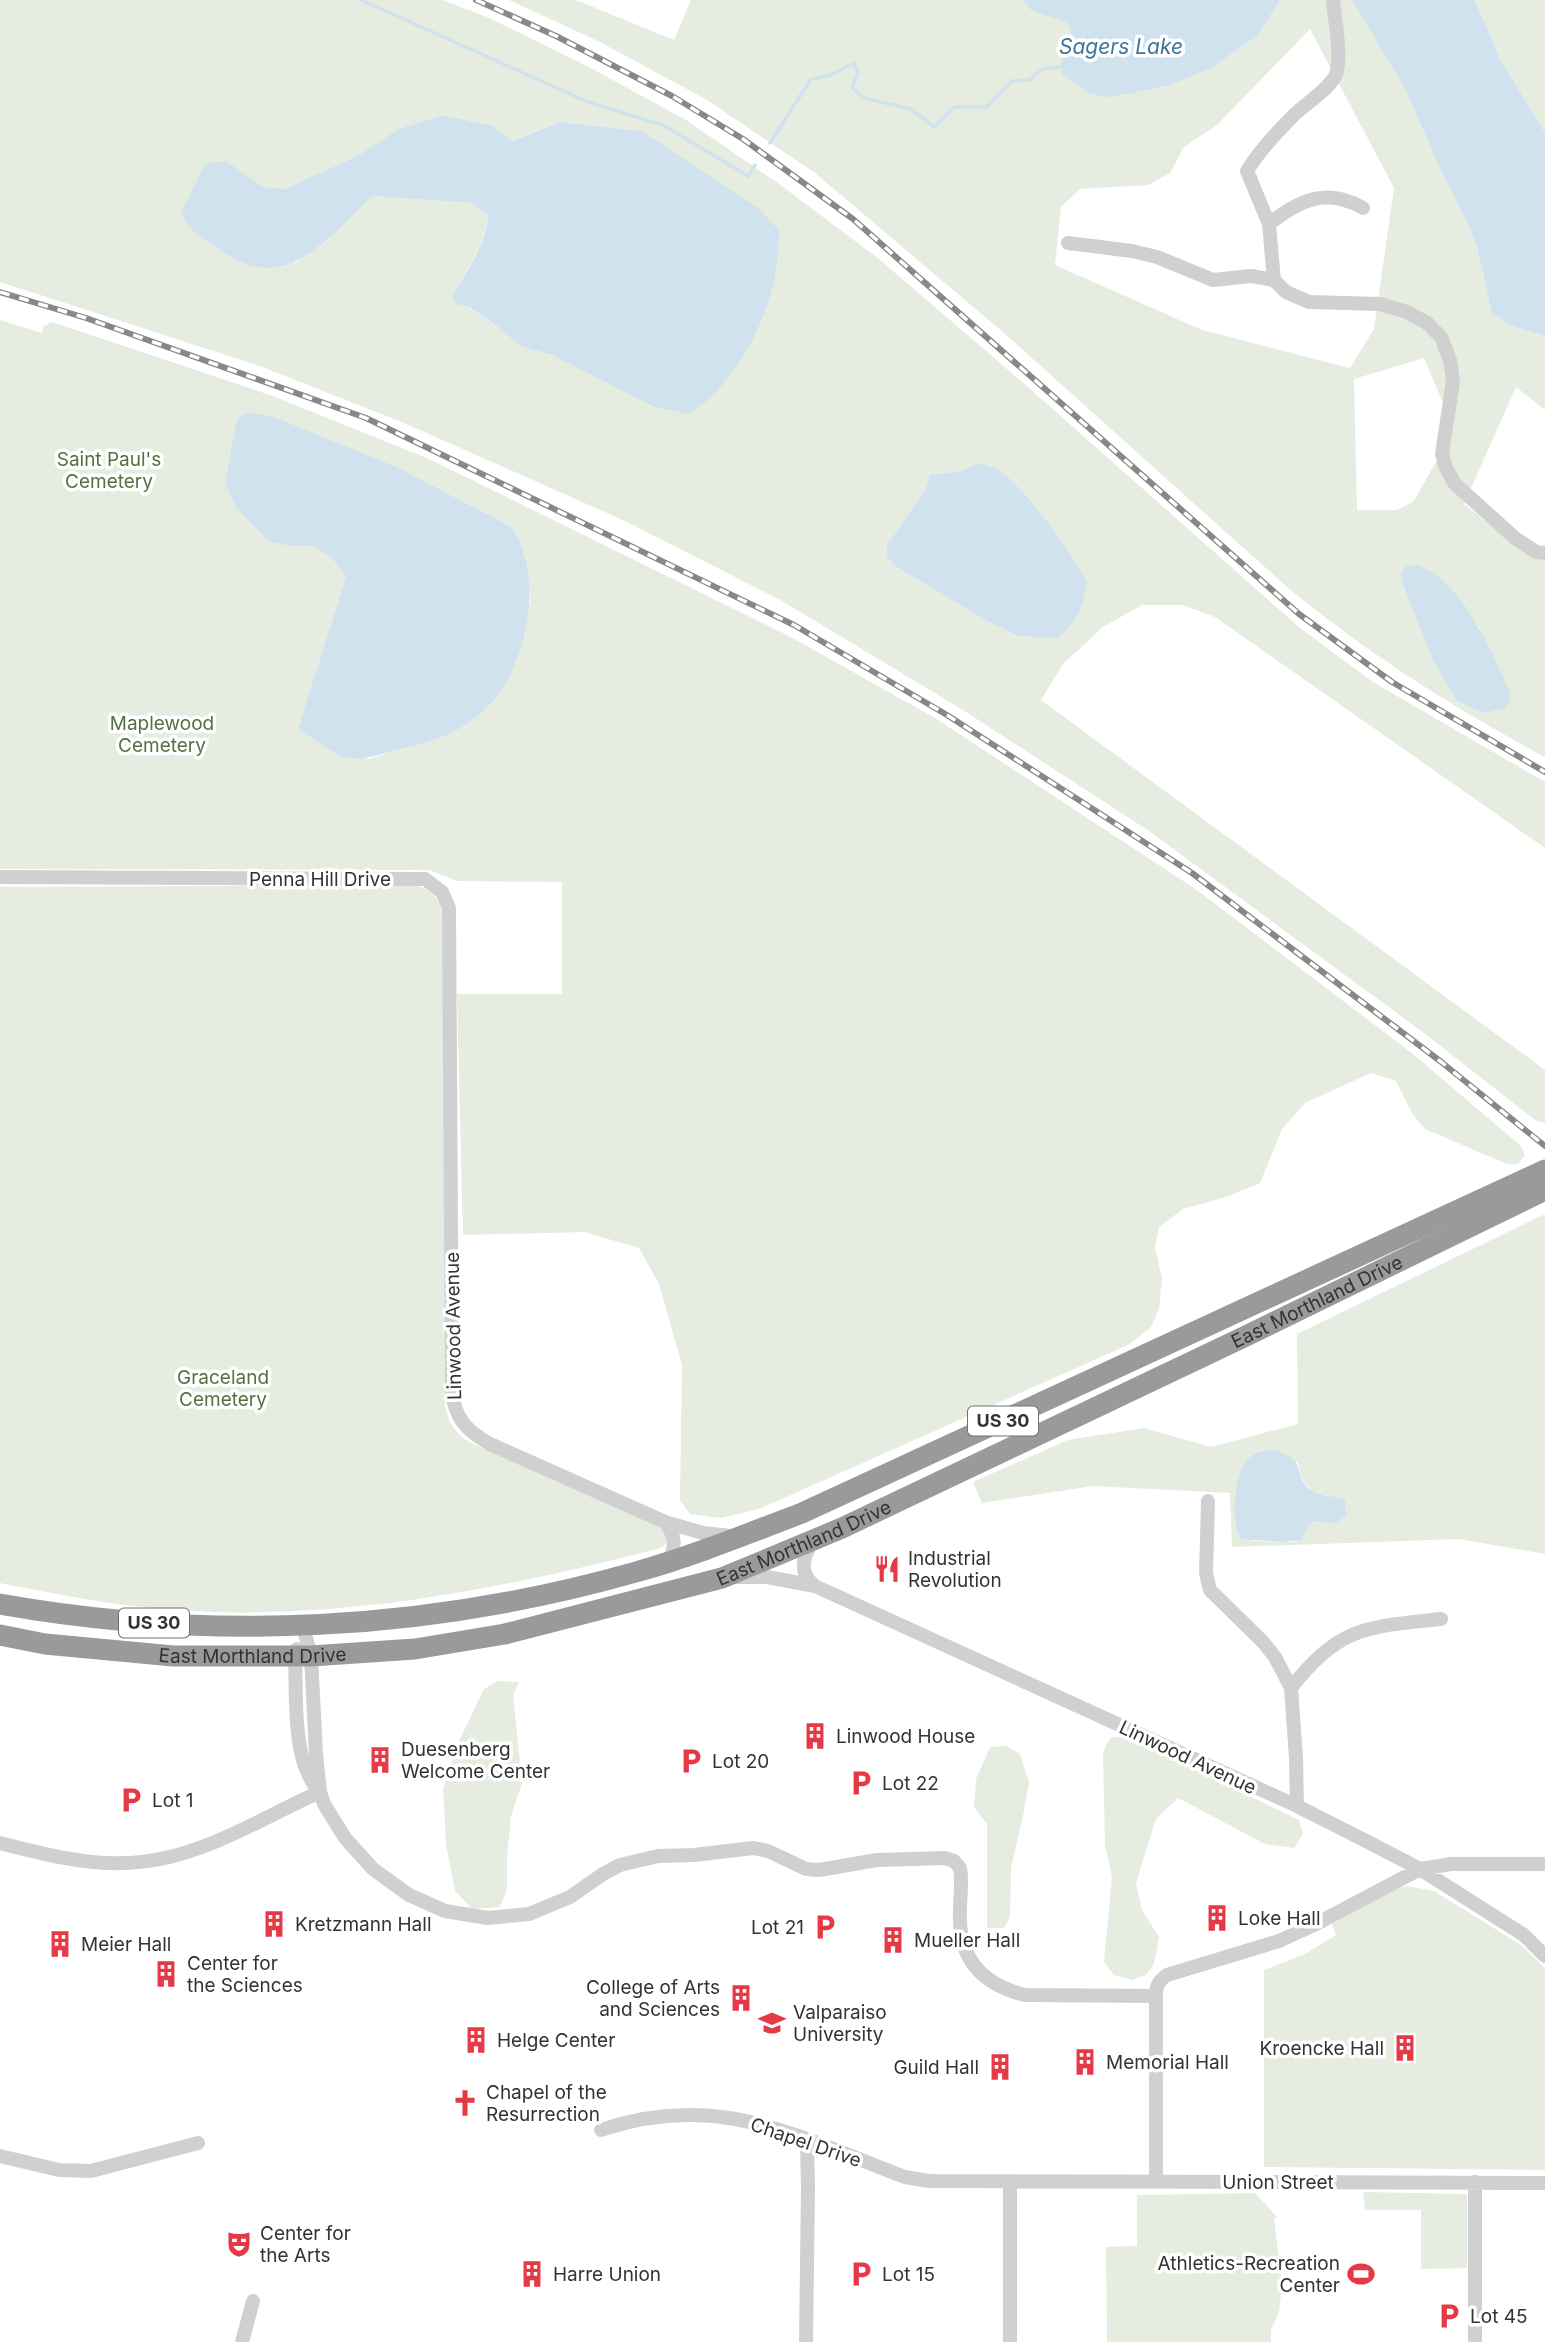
<svg xmlns="http://www.w3.org/2000/svg" width="1545" height="2342" viewBox="0 0 1545 2342" font-family="Inter,sans-serif">
  <style>
    .green { fill: #e6ecdf; fill-rule: evenodd }
    .water { fill: #cfe2ee }
    .lines { fill: none; stroke-linecap: round; stroke-linejoin: round }
    .stream { stroke: #cfe2ee; stroke-width: 3.5 }
    .minor { stroke: #d0d0d0; stroke-width: 14 }
    .highway { stroke: #9a9a9a; stroke-width: 21 }
    .rail-casing { stroke: #888; stroke-width: 6 }
    .rail { stroke: #fff; stroke-width: 3.5; stroke-dasharray: 10; stroke-linecap: butt }
    .labels { text-anchor: middle; stroke-width: 7; stroke-linejoin: round; paint-order: stroke }
    .shield { fill: #fff; stroke: #707070; stroke-width: 2 }
    .shield-label { font-size: 18px; font-weight: bold; fill: #333 }
    .park-label { font-size: 19px; fill: #56703f; stroke: #fff }
    .street-label { font-size: 19px; fill: #333; stroke: #fff }
    .poi-label { font-size: 19px; fill: #333; stroke: #fff; text-anchor: start }
    .water-label { font-size: 21px; font-style: italic; fill: #3f7597; stroke: #fff }
  </style>
  <rect width="100%" height="100%" fill="#fff"/>
  <path class="green" d="M0,0H443L489,18L587,66L686,120L779,184L879,259L1029,388L1300,628L1373,682L1545,782V848L1215,617L1183,605H1142L1103,627L1063,664L1041,700L1545,1070V1123L1535,1120L1424,1033L1149,831L963,710L782,601L625,521L404,423L257,365L0,282ZM443,115L493,126L511,141L560,122L642,131L757,207L714,394L688,414L654,407L552,355L520,346L497,326L468,307L455,304L452,296C467,270 484,247 488,216L473,203L372,196L325,242L295,263L226,161L263,188L285,189L359,155L398,129ZM977,463L1017,486L1074,560L1018,636L987,621L895,566L887,545L925,490L930,475L965,470Z
    M509,0H576L674,40L691,0H1023L1033,11L1067,22L1073,36L1070,49L1061,61L1210,69L1258,35L1280,0H1352L1405,89L1441,171L1468,225L1477,247L1492,313L1510,325L1545,336V410L1516,387L1464,504L1528,555L1545,560V757C1453,708 1367,653 1287,587L1005,334L815,173L707,100L600,42ZM1310,29L1394,188L1374,329L1350,368L1202,330L1055,265L1061,207L1080,189L1148,185L1170,173L1184,147L1217,125ZM1424,358L1445,408L1437,460L1414,501L1397,510H1357L1354,379ZM1442,580L1480,628L1457,701L1435,662L1404,587Z
    M1475,0H1545V133L1499,57Z
    M0,320L42,333L43,327L52,322L273,396L429,459L787,635L935,718L1197,890L1413,1054L1521,1146L1525,1155L1518,1164H1507L1425,1129L1413,1115L1396,1081L1371,1073L1305,1103L1282,1129L1260,1183L1226,1197L1183,1209L1159,1227L1155,1248L1162,1278L1159,1309L1151,1327L1128,1345L759,1509L720,1518L690,1514L680,1500L682,1365L659,1284L639,1248L584,1232L463,1235L457,994H562V882L457,881L429,870L0,869ZM309,432L399,468L512,527C528,550 528,575 530,603L397,750L369,759L298,728L346,577L331,557L312,546Z
    M412,885C431,888 439,897 443,916L445,1404C448,1422 454,1432 469,1442L663,1528L668,1540L664,1546L657,1549C490,1592 316,1626 142,1607C94,1602 47,1592 0,1583V887Z
    M1545,1214V1554L1459,1539L1232,1547L1230,1493L1093,1486L982,1503L973,1482L1068,1440L1144,1428L1211,1447L1298,1424L1297,1334ZM1297,1461C1300,1470 1302,1481 1308,1487C1320,1499 1332,1490 1346,1507V1516C1335,1526 1329,1524 1316,1521L1308,1526L1302,1540L1293,1542L1253,1541Z
    M498,1681L519,1682L513,1695L522,1783L511,1816L507,1856V1889L500,1907L472,1909L455,1891L446,1844L443,1789L458,1743L484,1689Z
    M1124,1736L1299,1820L1303,1834L1294,1848L1265,1844L1178,1798L1156,1819L1136,1883L1142,1910L1159,1937L1154,1964L1146,1975L1132,1980L1114,1975L1104,1962L1112,1877L1105,1845L1103,1752L1110,1738Z
    M1007,1746L1020,1754L1029,1782L1023,1816L1011,1868L1010,1917L1004,1928H987V1824L974,1807L976,1779L990,1747Z
    M1407,1886L1434,1891L1521,1945L1545,1968V2170L1264,2167V1970L1305,1954L1336,1935L1332,1924L1392,1890Z
    M1363,2192L1466,2194L1467,2197V2268L1421,2269V2210H1365Z
    M1255,2193L1277,2217L1274,2218L1282,2285L1279,2312L1271,2330V2342H1107L1106,2247L1137,2246V2195Z"/>
  <path class="water" d="M1023,0H1280L1258,35L1210,69L1166,86L1110,97L1090,94L1062,74L1061,61C1072,47 1075,38 1067,22L1032,11Z
    M1352,0H1475L1499,57L1545,133V336L1510,325L1492,313L1477,247L1468,225L1441,171L1405,89Z
    M443,115L493,126L512,141L560,122L642,131L757,207L779,230C780,290 756,349 714,394C707,401 697,408 688,414L654,407L552,355L520,346L497,326L469,307L455,304L452,296C467,271 485,247 488,216L472,203L372,196C326,240 285,298 219,249C204,239 187,230 181,213L205,164L226,161L263,187L285,189L359,155L398,129Z
    M248,412L274,417L399,468L512,527C545,576 528,669 485,709C457,735 435,740 400,749C382,754 367,760 348,758C335,756 310,736 298,728L346,577L331,557L312,546H293L269,542L236,507L225,483L237,419Z
    M977,463C984,465 992,466 998,470C1026,487 1070,552 1087,582C1083,609 1077,619 1058,638L1018,636L987,621L895,566L887,556V545L925,490L930,475L965,470Z
    M1415,565C1459,574 1494,655 1510,693L1509,702L1505,708L1485,713L1457,701L1434,662L1404,587L1401,575L1404,567Z
    M1275,1450C1309,1460 1293,1478 1311,1490C1321,1496 1334,1496 1345,1499L1346,1516C1335,1526 1329,1524 1316,1521L1308,1526L1302,1540L1282,1542L1241,1539C1230,1521 1233,1467 1253,1455C1259,1451 1269,1451 1275,1450Z"/>
  <g class="lines">
    <path class="stream" d="M361,0L588,102L663,125L748,176L755,165
      M770,143L811,79L831,75L854,63L858,72L852,88L864,98L911,109L934,127L954,107H986L1012,81L1030,80L1042,69L1065,66"/>
    <path class="minor" d="M1269,224C1299,200 1327,187 1363,208
      M1068,243L1132,251L1157,257L1213,280L1251,276L1274,280L1286,292L1309,302L1380,304L1407,312L1427,323L1441,337L1450,360L1453,381L1442,454L1446,468L1455,484L1515,538L1536,552L1545,553
      M1274,280L1269,224L1247,171C1259,151 1276,133 1292,117C1303,105 1335,86 1337,71C1341,49 1335,22 1333,0
      M0,877L425,879L442,892L449,908L452,1392C455,1419 467,1431 490,1444L665,1522L703,1533L731,1536
      M1208,1501L1206,1573L1210,1590L1263,1642L1275,1657L1291,1688L1296,1758L1297,1806
      M665,1522C676,1536 676,1547 668,1563
      M813,1541C803,1556 798,1573 815,1586
      M735,1577H767L815,1586L1297,1806L1368,1842L1420,1869L1524,1935L1545,1956
      M303,1627L311,1656L316,1754L320,1792L324,1804L345,1838L373,1869L409,1895L445,1911L488,1918L529,1914L570,1897L603,1874L620,1865L658,1856L694,1855L753,1848L768,1851L806,1869L819,1870L877,1860L945,1858L954,1861L960,1868C963,1884 959,1901 960,1918C960,1961 984,1985 1025,1995L1156,1996
      M297,1649L295,1656C297,1696 291,1762 320,1792
      M1291,1688C1340,1626 1366,1627 1441,1619
      M0,1843C92,1867 143,1876 233,1834C262,1821 290,1805 320,1792
      M601,2130C717,2090 798,2137 905,2177L929,2181L1545,2183
      M0,2156L59,2170L91,2171L198,2143
      M1156,2182V1996C1156,1985 1159,1981 1167,1975L1279,1941L1314,1925L1420,1869L1451,1864H1545
      M242,2342L253,2301
      M806,2342L808,2189L807,2140
      M1010,2342V2182
      M1475,2342V2182"/>
    <g class="highway">
      <path d="M0,1604C213,1642 428,1631 636,1572C693,1556 747,1534 802,1513L1545,1170"/>
      <path id="s1" d="M0,1635L45,1644L173,1656H311L415,1649L505,1634L722,1578L842,1528L1246,1336L1545,1190"/>
    </g>
    <defs>
      <path id="rail" d="M476,0L556,36L672,96L743,139L853,219L1299,614L1392,682L1545,772
        M0,292L86,318L366,418L794,625L947,715L1192,873L1440,1061L1545,1146"/>
    </defs>
    <use href="#rail" class="rail-casing"/>
    <use href="#rail" class="rail"/>
  </g>
  <defs>
    <symbol id="restaurant-bare" viewBox="-9 -9 18 18"><path d="M-5-6h1v4h1v-4h1v4h1v-4h1v5L-1.5 .5V6h-2V.5L-5-1ZM5-6V6H3V1.5H1.5Q1.5-4 5-6Z" fill="#e63946" stroke="#fff" stroke-width="2.5" paint-order="stroke"/></symbol>
    <symbol id="building-bare" viewBox="-9 -9 18 18"><path d="M-4-6H4V6H1V3H-1V6H-4ZM-2.5-4.3h1.7v1.8h-1.7ZM.8-4.3h1.7v1.8H.8ZM-2.5-1h1.7V.8h-1.7ZM.8-1h1.7V.8H.8Z" fill="#e63946" stroke="#fff" stroke-width="2.5" paint-order="stroke"/></symbol>
    <symbol id="parking-bare" viewBox="-9 -9 18 18"><path d="M-3.5-5.5H1a3.5 3.5 0 0 1 0 7H-1V5.5H-3.5ZM-1-3.4V-.6H.8a1.4 1.4 0 0 0 0-2.8Z" fill="#e63946" stroke="#fff" stroke-width="2.5" paint-order="stroke"/></symbol>
    <symbol id="university-bare" viewBox="-9 -9 18 18"><path d="M0-5L7-2L0 1L-7-2ZM-4 1L0 2.5L4 1V4Q0 6-4 4Z" fill="#e63946" stroke="#fff" stroke-width="2.5" paint-order="stroke"/></symbol>
    <symbol id="church-bare" viewBox="-9 -9 18 18"><path d="M-1.2-6h2.4v3.5h3.3v2.4h-3.3V6h-2.4V-.1h-3.3v-2.4h3.3Z" fill="#e63946" stroke="#fff" stroke-width="2.5" paint-order="stroke"/></symbol>
    <symbol id="theatre-bare" viewBox="-9 -9 18 18"><path d="M-5-5.5Q0-4 5-5.5V0Q5 5 0 6Q-5 5-5 0ZM-3.3-2.5H-1v1.5H-3.3ZM1-2.5H3.3v1.5H1ZM-2.8 1Q0 5.5 2.8 1Z" fill="#e63946" stroke="#fff" stroke-width="2.5" paint-order="stroke"/></symbol>
    <symbol id="stadium-bare" viewBox="-9 -9 18 18"><path d="M0-5a6.5 5 0 1 0 0 10a6.5 5 0 1 0 0-10ZM-3.5-1.8h7v3.6h-7Z" fill="#e63946" stroke="#fff" stroke-width="2.5" paint-order="stroke"/></symbol>
  </defs>
  <g fill-rule="evenodd">
    <use href="#restaurant-bare" x="868" y="1550" width="38" height="38"/>
    <use href="#building-bare" x="796" y="1717" width="38" height="38"/>
    <use href="#building-bare" x="361" y="1741" width="38" height="38"/>
    <use href="#parking-bare" x="672" y="1742" width="38" height="38"/>
    <use href="#parking-bare" x="842" y="1764" width="38" height="38"/>
    <use href="#parking-bare" x="112" y="1781" width="38" height="38"/>
    <use href="#building-bare" x="1198" y="1899" width="38" height="38"/>
    <use href="#building-bare" x="255" y="1905" width="38" height="38"/>
    <use href="#parking-bare" x="806" y="1908" width="38" height="38"/>
    <use href="#building-bare" x="874" y="1921" width="38" height="38"/>
    <use href="#building-bare" x="41" y="1925" width="38" height="38"/>
    <use href="#building-bare" x="147" y="1955" width="38" height="38"/>
    <use href="#building-bare" x="722" y="1979" width="38" height="38"/>
    <use href="#university-bare" x="753" y="2004" width="38" height="38"/>
    <use href="#building-bare" x="457" y="2021" width="38" height="38"/>
    <use href="#building-bare" x="1386" y="2029" width="38" height="38"/>
    <use href="#building-bare" x="1066" y="2043" width="38" height="38"/>
    <use href="#building-bare" x="981" y="2048" width="38" height="38"/>
    <use href="#church-bare" x="446" y="2084" width="38" height="38"/>
    <use href="#theatre-bare" x="220" y="2225" width="38" height="38"/>
    <use href="#building-bare" x="513" y="2255" width="38" height="38"/>
    <use href="#parking-bare" x="842" y="2255" width="38" height="38"/>
    <use href="#stadium-bare" x="1342" y="2255" width="38" height="38"/>
    <use href="#parking-bare" x="1430" y="2297" width="38" height="38"/>
  </g>
  <g class="labels">
    <g class="shield">
      <rect x="968" y="1406.5" width="70" height="29" rx="5"/>
      <rect x="119" y="1608.5" width="70" height="29" rx="5"/>
    </g>
    <g class="shield-label">
      <text x="1003" y="1427">US 30</text>
      <text x="154" y="1629">US 30</text>
    </g>
    <g class="park-label">
      <text x="109" y="466">Saint Paul's<tspan x="109" dy="22">Cemetery</tspan></text>
      <text x="162" y="730">Maplewood<tspan x="162" dy="22">Cemetery</tspan></text>
      <text x="223" y="1384">Graceland<tspan x="223" dy="22">Cemetery</tspan></text>
    </g>
    <g class="street-label">
      <text x="320" y="886">Penna Hill Drive</text>
      <text dy="7" stroke="none"><textPath href="#s1" startOffset="1388">East Morthland Drive</textPath></text>
      <text transform="translate(453 1326) rotate(-91)" y="7">Linwood Avenue</text>
      <text dy="7" stroke="none"><textPath href="#s1" startOffset="821">East Morthland Drive</textPath></text>
      <text dy="7" stroke="none"><textPath href="#s1" startOffset="254">East Morthland Drive</textPath></text>
      <text transform="translate(1188 1757) rotate(25)" y="7">Linwood Avenue</text>
      <text transform="translate(806 2142) rotate(19)" y="7">Chapel Drive</text>
      <text x="1278" y="2189">Union Street</text>
    </g>
    <g class="poi-label">
      <text x="908" y="1565">Industrial<tspan x="908" dy="22">Revolution</tspan></text>
      <text x="836" y="1743">Linwood House</text>
      <text x="401" y="1756">Duesenberg<tspan x="401" dy="22">Welcome Center</tspan></text>
      <text x="712" y="1768">Lot 20</text>
      <text x="882" y="1790">Lot 22</text>
      <text x="152" y="1807">Lot 1</text>
      <text x="1238" y="1925">Loke Hall</text>
      <text x="295" y="1931">Kretzmann Hall</text>
      <text x="804" y="1934" text-anchor="end">Lot 21</text>
      <text x="914" y="1947">Mueller Hall</text>
      <text x="81" y="1951">Meier Hall</text>
      <text x="187" y="1970">Center for<tspan x="187" dy="22">the Sciences</tspan></text>
      <text x="720" y="1994" text-anchor="end">College of Arts<tspan x="720" dy="22">and Sciences</tspan></text>
      <text x="793" y="2019">Valparaiso<tspan x="793" dy="22">University</tspan></text>
      <text x="497" y="2047">Helge Center</text>
      <text x="1384" y="2055" text-anchor="end">Kroencke Hall</text>
      <text x="1106" y="2069">Memorial Hall</text>
      <text x="979" y="2074" text-anchor="end">Guild Hall</text>
      <text x="486" y="2099">Chapel of the<tspan x="486" dy="22">Resurrection</tspan></text>
      <text x="260" y="2240">Center for<tspan x="260" dy="22">the Arts</tspan></text>
      <text x="1340" y="2270" text-anchor="end">Athletics-Recreation<tspan x="1340" dy="22">Center</tspan></text>
      <text x="553" y="2281">Harre Union</text>
      <text x="882" y="2281">Lot 15</text>
      <text x="1470" y="2323">Lot 45</text>
    </g>
    <g class="water-label">
      <text x="1121" y="54">Sagers Lake</text>
    </g>
  </g>
</svg>
